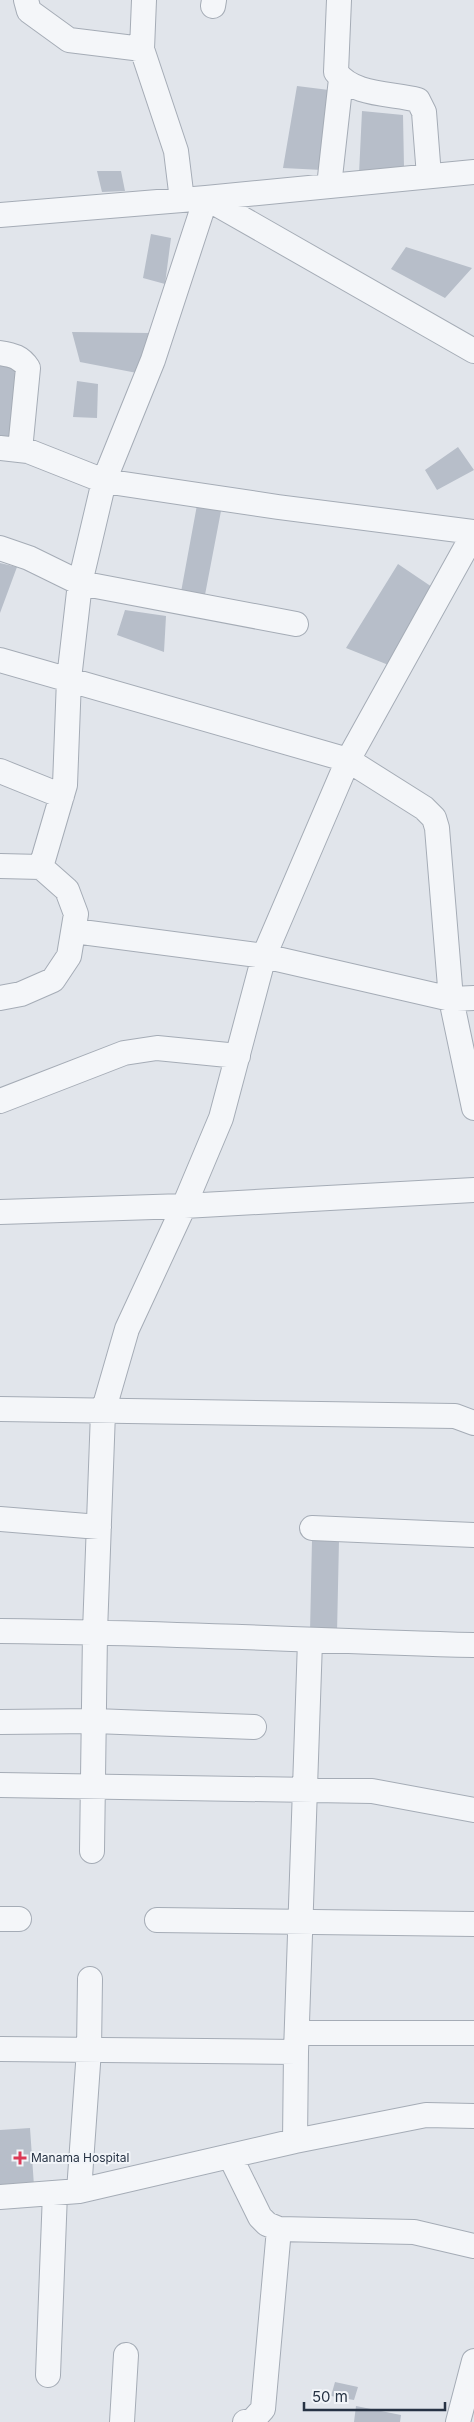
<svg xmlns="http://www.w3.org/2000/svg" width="474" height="2422" viewBox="0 0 474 2422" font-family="Inter,sans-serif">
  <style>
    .building { fill: #b7bec9 }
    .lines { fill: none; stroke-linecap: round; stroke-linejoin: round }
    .minor-casing { stroke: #a5acb6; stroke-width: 26 }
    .minor { stroke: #f4f6f9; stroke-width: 24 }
    .poi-dot { fill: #db3a56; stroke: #f1f4f8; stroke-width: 2 }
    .labels { text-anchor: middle; stroke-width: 4; stroke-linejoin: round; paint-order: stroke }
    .poi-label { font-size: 12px; fill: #273344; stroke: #f1f4f8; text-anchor: start }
  </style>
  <rect width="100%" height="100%" fill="#e1e5eb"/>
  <path class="building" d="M297,86L329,90L322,170L283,168Z
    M362,111L403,115L404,167L359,174Z
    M97,171H121L125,191L102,192Z
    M151,234L171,238L165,284L143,278Z
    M406,247L472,268L445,298L391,269Z
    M72,332L150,333L137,373L80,362Z
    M0,364L16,366L12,443L0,442Z
    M77,381L98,384L97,418L73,417Z
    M458,447L474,470L437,490L425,470Z
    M197,505L221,511L204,600L181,592Z
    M0,563L17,567L0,613Z
    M398,564L432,587L391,666L346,648Z
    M125,610L166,616L164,652L117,635Z
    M312,1540H339L337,1633L310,1632Z
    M30,2128L34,2186L0,2188V2130Z
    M335,2382L358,2387L354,2400L331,2396Z
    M356,2406L401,2415L400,2422H354Z"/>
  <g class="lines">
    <defs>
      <path id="minor" d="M26,0L29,11L69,40L142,49
        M144,0L142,49L176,151L182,200
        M339,0L336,72C353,96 392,93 418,100L424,112L429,176
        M213,6L214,0
        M329,186L341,79
        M0,215L206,198L474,172
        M0,353C13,355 21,357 28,368L20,450
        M0,448L28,451L104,481L278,507L474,532
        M0,548L29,558L80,583L296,624
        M0,660L348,760L424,808L434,818L437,828L451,999L474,1108
        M0,771L62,796
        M0,866L41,867L67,890L76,914L69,956L53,980L21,994L0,998
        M41,867L65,785L69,679L80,583L104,481L153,360L206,198L474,351
        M74,931L264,956L451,999L474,998
        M0,1101L124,1053L157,1048L238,1056
        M0,1212L184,1206L474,1190
        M0,1409L455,1416L474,1423
        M0,1519L99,1527
        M312,1528L474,1535
        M0,1631C158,1632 316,1641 474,1645
        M0,1722L94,1721L254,1727
        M0,1785L372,1791L474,1810
        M92,1851L95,1632L103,1412L127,1329L184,1206L221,1118L264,956L348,760L474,533
        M0,1919H19
        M157,1920L474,1924
        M297,2033H474
        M0,2049L296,2052
        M295,2141L296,2052L310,1641
        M230,2156L260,2217L267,2224L279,2229L414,2232L474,2246
        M79,2191L89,2050L90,1979
        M0,2197L79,2191L295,2141L426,2115L474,2116
        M48,2375L55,2193
        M122,2422L126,2355
        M245,2422L252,2421L263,2409L279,2229
        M458,2422L474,2361"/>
    </defs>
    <use href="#minor" class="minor-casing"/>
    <use href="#minor" class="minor"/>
  </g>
  <path class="poi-dot" d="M17.5 2150.5h5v5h5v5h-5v5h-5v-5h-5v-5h5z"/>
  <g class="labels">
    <g class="poi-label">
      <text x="31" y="2162">Manama Hospital</text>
    </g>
  </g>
  <path d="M304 2402v8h141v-8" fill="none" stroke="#273344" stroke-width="2.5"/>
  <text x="312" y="2402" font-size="15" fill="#273344" stroke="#f1f4f8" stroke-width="4" paint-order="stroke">50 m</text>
</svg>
